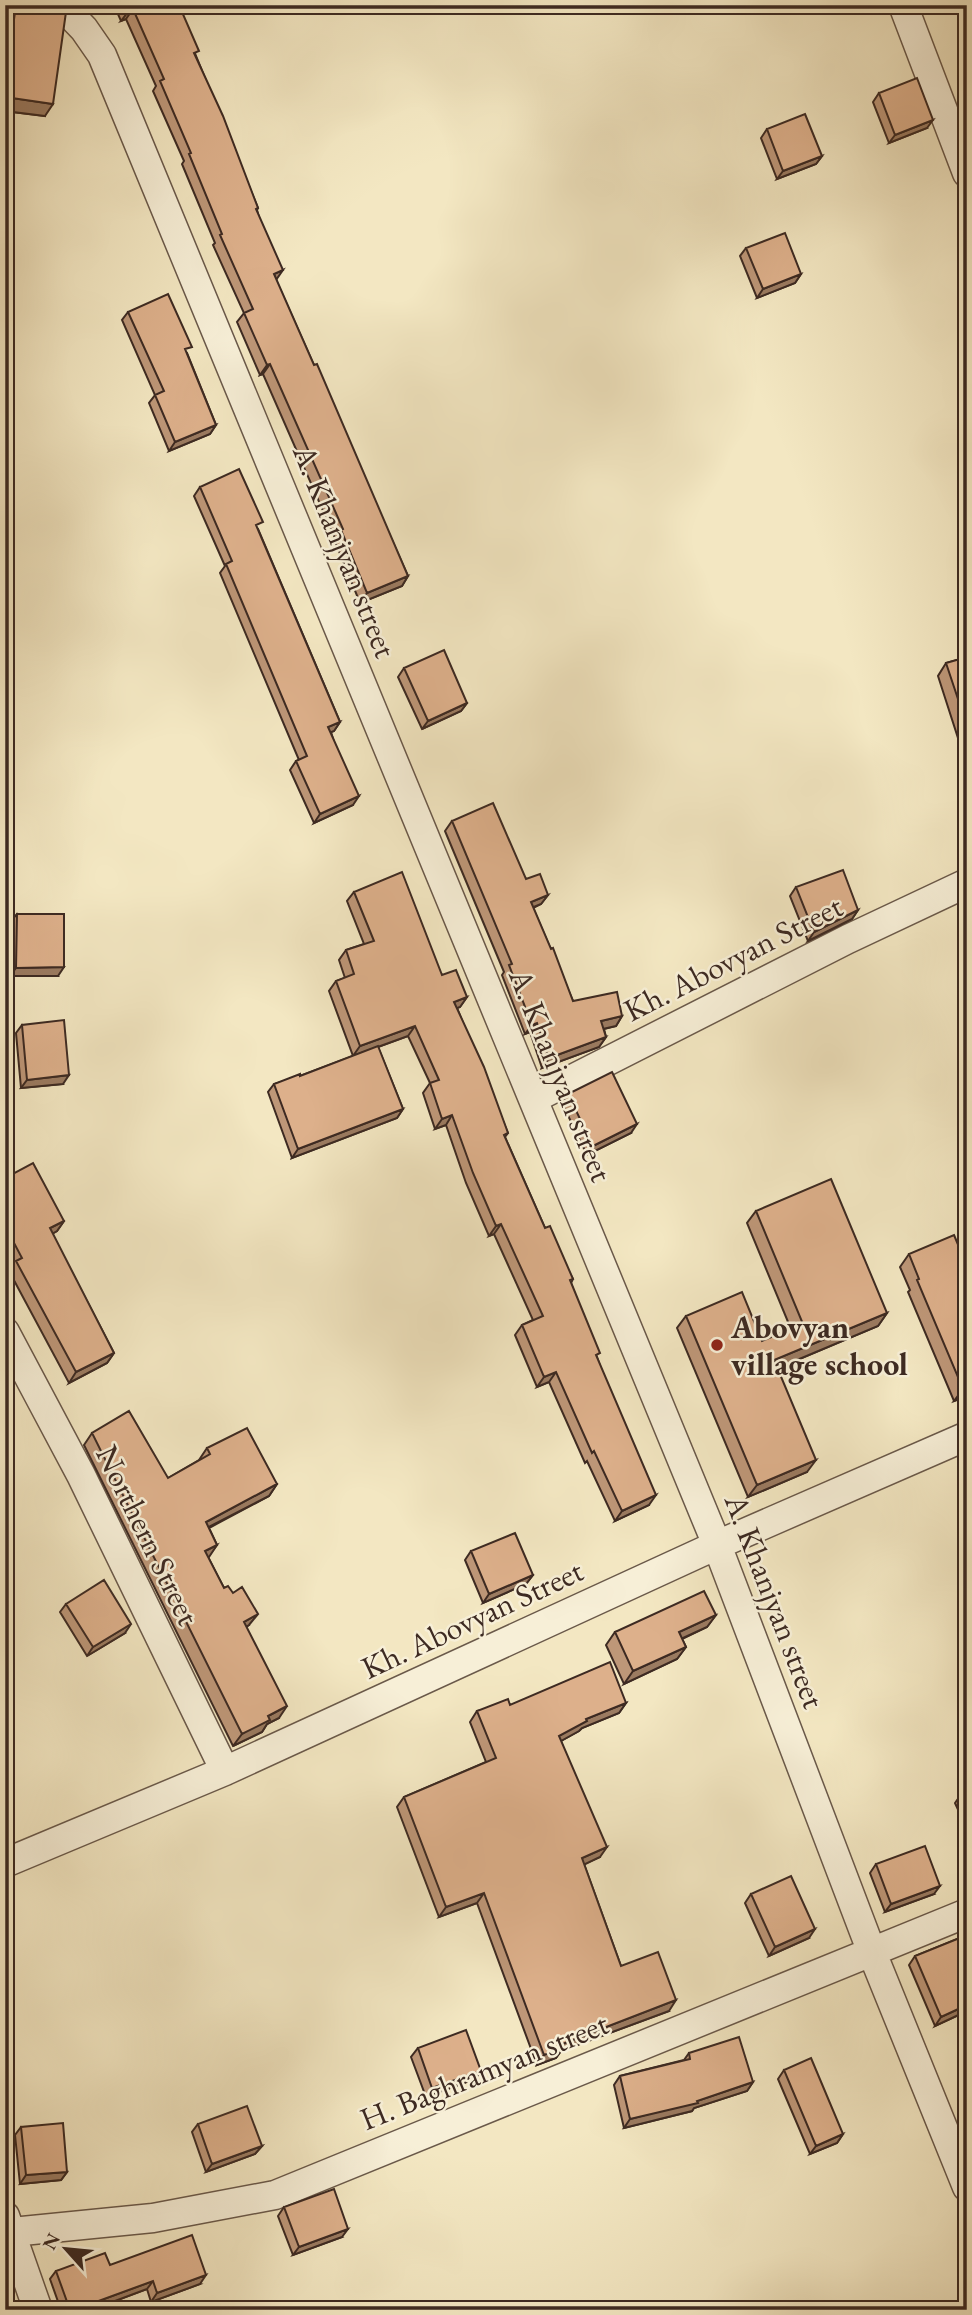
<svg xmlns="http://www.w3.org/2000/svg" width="972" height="2315" viewBox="0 0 972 2315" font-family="'EB Garamond',serif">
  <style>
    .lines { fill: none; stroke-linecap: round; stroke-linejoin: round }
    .minor-casing { stroke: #6a594a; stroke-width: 31 }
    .minor { stroke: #f7efd7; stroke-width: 28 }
    .wall { fill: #be9778; stroke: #3d2a22; stroke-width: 2 }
    .shaded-wall { fill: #9b7b61; stroke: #3d2a22; stroke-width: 2 }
    .building { fill: #ddb08b; stroke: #3d2a22; stroke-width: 2 }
    .poi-dot { fill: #8f2418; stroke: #f7efd7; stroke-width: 2.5 }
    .labels { text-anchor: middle; stroke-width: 5; stroke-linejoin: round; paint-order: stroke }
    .street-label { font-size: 32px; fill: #3d2a22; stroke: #f7efd7 }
    .poi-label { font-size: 32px; font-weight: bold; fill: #3d2a22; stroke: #f7efd7; text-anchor: start }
  </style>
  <rect width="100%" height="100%" fill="#f3e7c2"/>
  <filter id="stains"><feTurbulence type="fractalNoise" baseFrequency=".00286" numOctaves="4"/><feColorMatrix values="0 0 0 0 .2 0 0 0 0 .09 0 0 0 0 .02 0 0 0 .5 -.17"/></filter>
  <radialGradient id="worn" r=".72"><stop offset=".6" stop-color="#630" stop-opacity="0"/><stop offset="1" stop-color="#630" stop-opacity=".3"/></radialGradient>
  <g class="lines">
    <defs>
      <path id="minor" d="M61,5L84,29L102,55L717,1545L871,1950L967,2187
        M903,5L967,173
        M533,1099L848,939L967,883
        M5,1332L81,1475L225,1771
        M5,1863L225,1771L717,1545L967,1436
        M5,2216L38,2310
        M12,2232L153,2218L275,2195L967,1913"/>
    </defs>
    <use href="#minor" class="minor-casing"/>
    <use href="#minor" class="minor"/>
  </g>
  <path class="wall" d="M14,5H39L45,116L5,111V30L7,15Z
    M114,5H179L196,56L258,208L257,210L276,280L408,576L402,586L360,603L334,539L335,538L263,374L260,375L237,322L244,313L213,245L215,243L182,164L184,161L153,91L156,86L126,19L121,21Z
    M879,93L927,128L889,143L873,102Z
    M767,129L822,156L816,164L777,179L761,138Z
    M746,248L801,274L795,283L757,298L740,256Z
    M128,312L187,353L216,425L210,434L169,451L149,403L155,395L122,320Z
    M200,487L258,529L340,722L334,731L331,732L353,805L314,823L290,770L296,761L299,760L220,573L225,566L194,496Z
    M967,657V766L938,676L946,663Z
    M404,668L467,703L461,711L422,729L398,677Z
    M452,821L526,879L548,895L541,904L533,908L573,1001L622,1016L616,1026L604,1029L606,1037L599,1047L542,1068L530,1032L525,1034L502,975L504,972L445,831Z
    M796,887L858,910L852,919L808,941L790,896Z
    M354,892L442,975L467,997L460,1007L457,1008L508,1133L505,1137L545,1228L573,1279L571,1283L649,1505L615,1521L587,1461L585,1463L549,1382L537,1387L515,1335L522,1325L533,1320L494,1234L489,1236L466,1183L446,1125L435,1129L423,1093L430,1083L408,1036L378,1047L403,1109L397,1118L292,1158L268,1092L274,1084L300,1076L353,1056L329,991L336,981L345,978L339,960L346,950L364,944L347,901Z
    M17,914L58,976H10V922Z
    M22,1025L63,1084L21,1088L16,1033Z
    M568,1094L631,1133L587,1155L562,1103Z
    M5,1178L64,1221L57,1231L52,1234L114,1353L107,1363L69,1383L9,1271L13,1265L5,1251Z
    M756,1211L887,1313L878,1326L778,1368L807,1472L748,1497L677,1328L686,1316L762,1341L791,1329L747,1223Z
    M909,1254L967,1266V1396L954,1401L908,1292L910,1290L900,1267Z
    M92,1433L168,1478L199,1460L207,1448L277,1484L269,1496L209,1528L217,1545L208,1557L224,1588L249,1625L246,1627L279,1718L267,1724L262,1732L233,1746L84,1445Z
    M471,1551L533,1575L526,1584L483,1603L465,1560Z
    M66,1604L125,1633L87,1656L60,1612Z
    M716,1615L707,1627L682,1639L686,1647L677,1659L624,1684L606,1645L615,1632Z
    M626,1703L619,1713L582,1728L579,1731L561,1741L600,1857L584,1864L621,1966L669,2011L561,2051L556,2058L537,2065L477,1903L439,1917L397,1807L404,1797L486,1762L470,1722L477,1711L510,1705Z
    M967,1791V1829L955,1803L962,1793Z
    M876,1864L934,1894L885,1912L870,1873Z
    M751,1894L809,1938L769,1956L745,1903Z
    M967,1935V2011L935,2026L909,1965L915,1956Z
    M418,2048L481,2071L475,2079L426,2097L411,2057Z
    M689,2053L753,2082L747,2091L694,2108L692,2111L624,2128L614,2085L620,2076L684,2060Z
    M784,2070L843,2134L837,2143L810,2154L778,2079Z
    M198,2124L262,2146L255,2154L206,2172L192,2132Z
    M21,2127L67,2172L61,2180L20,2184L15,2135Z
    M284,2207L342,2237L293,2255L278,2216Z
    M110,2265L200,2284L151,2302L147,2289L91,2310H61L50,2279L56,2271Z"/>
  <path class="shaded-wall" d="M133,9L126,19L121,21L128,12Z
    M5,97L53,104L45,116L5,111Z
    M933,120L927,128L889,143L895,135Z
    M822,156L816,164L777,179L783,171Z
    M283,270L276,280L274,274Z
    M801,274L795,283L757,298L763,289Z
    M270,364L263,374L260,375L267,365Z
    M216,425L210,434L169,451L175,442Z
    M408,576L402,586L360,603L367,593Z
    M467,703L461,711L422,729L428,721Z
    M340,722L334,731L322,736L328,727Z
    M359,796L353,805L314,823L320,814Z
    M548,895L541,904L524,911L531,902Z
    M858,910L852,919L808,941L814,932Z
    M64,967L58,976H10L16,968Z
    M467,997L460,1007L447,1012L454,1002Z
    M622,1016L616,1026L594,1031L601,1021Z
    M537,1023L530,1032L525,1034L532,1025Z
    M415,1026L408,1036L353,1056L360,1046Z
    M606,1037L599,1047L542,1068L549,1058Z
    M69,1075L63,1084L21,1088L27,1080Z
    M403,1109L397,1118L292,1158L298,1149Z
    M452,1115L446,1125L435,1129L442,1119Z
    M637,1124L631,1133L587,1155L593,1146Z
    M64,1221L57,1231L43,1239L50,1228Z
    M501,1224L494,1234L489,1236L496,1226Z
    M887,1313L878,1326L766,1373L774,1360Z
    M114,1353L107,1363L69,1383L76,1372Z
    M556,1372L549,1382L537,1387L544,1377Z
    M967,1387V1396L954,1401L963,1389Z
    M816,1460L807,1472L748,1497L757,1485Z
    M277,1484L269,1496L197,1533L206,1522Z
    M656,1495L649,1505L615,1521L622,1511Z
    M217,1545L209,1557L197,1563L205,1551Z
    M533,1575L526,1584L483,1603L489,1594Z
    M258,1614L249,1625L236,1634L244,1622Z
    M716,1615L707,1627L670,1644L679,1632Z
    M131,1624L125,1633L87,1656L93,1647Z
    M686,1647L677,1659L624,1684L633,1671Z
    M626,1703L619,1713L582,1728L579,1731L552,1746L559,1736L586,1719Z
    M287,1706L279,1718L267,1724L262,1732L233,1746L242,1734L268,1716Z
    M607,1847L600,1857L575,1869L582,1858Z
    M940,1886L934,1894L885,1912L891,1904Z
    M484,1893L477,1903L439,1917L446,1907Z
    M815,1929L809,1938L769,1956L775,1947Z
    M676,2000L669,2011L561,2051L556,2058L537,2065L544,2055L562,2044Z
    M967,2005V2011L935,2026L941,2017Z
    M481,2071L475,2079L426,2097L432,2088Z
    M753,2082L747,2091L694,2108L692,2111L624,2128L630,2119L697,2101Z
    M843,2134L837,2143L810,2154L816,2146Z
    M262,2146L255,2154L206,2172L212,2164Z
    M67,2172L61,2180L20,2184L26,2175Z
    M348,2229L342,2237L293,2255L299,2247Z
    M206,2275L200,2284L151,2302L157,2293Z
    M153,2281L147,2289L91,2310H74Z"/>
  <path class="building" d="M16,5H39L62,8L66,12L53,104L5,97V83Z
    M125,5H179L199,51L194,53L223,116L258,208L256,209L283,270L274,274L314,365L317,364L408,576L367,593L341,530L343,529L270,364L267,365L244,313L253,309L220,235L222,234L189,154L191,153L160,81L164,79L133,9L128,12Z
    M917,78L933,120L895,135L879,93Z
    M805,114L822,156L783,171L767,129Z
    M785,233L801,274L763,289L746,248Z
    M168,294L192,347L185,349L216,425L175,442L155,395L164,391L128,312Z
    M239,469L263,522L256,525L340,722L328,727L359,796L320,814L296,761L307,756L226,564L232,561L200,487Z
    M444,650L467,703L428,721L404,668Z
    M967,657V726L946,663Z
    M493,803L526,879L540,874L548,895L531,902L551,949L553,948L573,1001L617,992L622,1016L601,1021L606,1037L549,1058L537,1023L532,1025L509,965L512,964L452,821Z
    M843,870L858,910L814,932L796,887Z
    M402,872L442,975L456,970L467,997L454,1002L484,1067L508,1133L504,1135L545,1228L550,1226L573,1279L570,1280L600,1353L596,1355L656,1495L622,1511L594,1451L592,1453L556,1372L544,1377L522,1325L543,1316L501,1224L496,1226L473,1173L452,1115L442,1119L430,1083L439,1080L415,1026L360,1046L336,981L354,974L346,950L374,941L354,892Z
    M17,914H64V967L16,968Z
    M64,1020L69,1075L27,1080L22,1025Z
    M378,1046L403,1109L298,1149L274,1084L300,1074V1076Z
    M612,1072L637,1124L593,1146L568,1094Z
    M33,1163L64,1221L50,1228L114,1353L76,1372L16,1261L22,1258L5,1226V1178Z
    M831,1179L887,1313L774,1360L816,1460L757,1485L686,1316L742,1292L762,1341L803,1324L756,1211Z
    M954,1235L967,1266V1387L963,1389L917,1280L919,1279L909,1254Z
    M129,1411L168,1478L210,1454L207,1448L247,1428L277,1484L206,1522L217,1545L205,1551L224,1588L228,1586L233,1593L242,1587L258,1614L244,1622L287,1706L268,1716L270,1720L242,1734L92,1433Z
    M515,1533L533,1575L489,1594L471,1551Z
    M104,1580L131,1624L93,1647L66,1604Z
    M704,1591L716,1615L679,1632L686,1647L633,1671L615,1632Z
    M610,1662L626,1703L586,1719L587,1721L559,1736L607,1847L582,1858L621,1966L658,1952L676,2000L562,2044L563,2048L544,2055L484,1893L446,1907L404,1797L496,1758L477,1711L508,1699L510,1705Z
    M967,1791V1803L962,1793Z
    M925,1846L940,1886L891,1904L876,1864Z
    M791,1876L815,1929L775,1947L751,1894Z
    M5,1914L9,1923L5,1925Z
    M967,1935V1978L963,1980L967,1987V2005L941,2017L915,1956Z
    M466,2030L481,2071L432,2088L418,2048Z
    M739,2037L753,2082L697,2101L698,2103L630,2119L620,2076L690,2059L689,2053Z
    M811,2058L843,2134L816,2146L784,2070Z
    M247,2106L262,2146L212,2164L198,2124Z
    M63,2123L67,2172L26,2175L21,2127Z
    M334,2189L348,2229L299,2247L284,2207Z
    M192,2235L206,2275L157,2293L153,2281L74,2310H70L56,2271L105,2253L110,2265Z
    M9,2288L17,2310H5V2289Z"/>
  <circle class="poi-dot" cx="717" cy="1345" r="7"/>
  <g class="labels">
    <g class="street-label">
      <text transform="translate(345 551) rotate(68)" y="11">A. Khanjyan street</text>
      <text transform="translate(733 958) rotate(-27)" y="11">Kh. Abovyan Street</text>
      <text transform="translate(561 1075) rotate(68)" y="11">A. Khanjyan street</text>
      <text transform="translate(148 1535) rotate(64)" y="11">Northern Street</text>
      <text transform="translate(775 1601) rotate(69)" y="11">A. Khanjyan street</text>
      <text transform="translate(472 1619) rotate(-25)" y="11">Kh. Abovyan Street</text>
      <text transform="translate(484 2071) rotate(-22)" y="11">H. Baghramyan street</text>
    </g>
    <g class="poi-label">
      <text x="731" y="1338">Abovyan<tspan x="731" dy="37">village school</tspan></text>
    </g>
  </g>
  <rect width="972" height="2315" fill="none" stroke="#f3e7c2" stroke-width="28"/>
  <rect x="7" y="7" width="958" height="2301" fill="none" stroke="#3d2a22" stroke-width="3.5"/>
  <rect x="14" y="14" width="944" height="2287" fill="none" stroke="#3d2a22" stroke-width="2"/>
  <g transform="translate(66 2249) rotate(297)" stroke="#f7efd7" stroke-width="5" paint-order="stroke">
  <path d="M0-5L12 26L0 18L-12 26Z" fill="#3d2a22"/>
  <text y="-10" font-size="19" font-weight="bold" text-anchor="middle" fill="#3d2a22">N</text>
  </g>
  <rect width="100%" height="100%" filter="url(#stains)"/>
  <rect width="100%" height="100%" fill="url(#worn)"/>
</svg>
